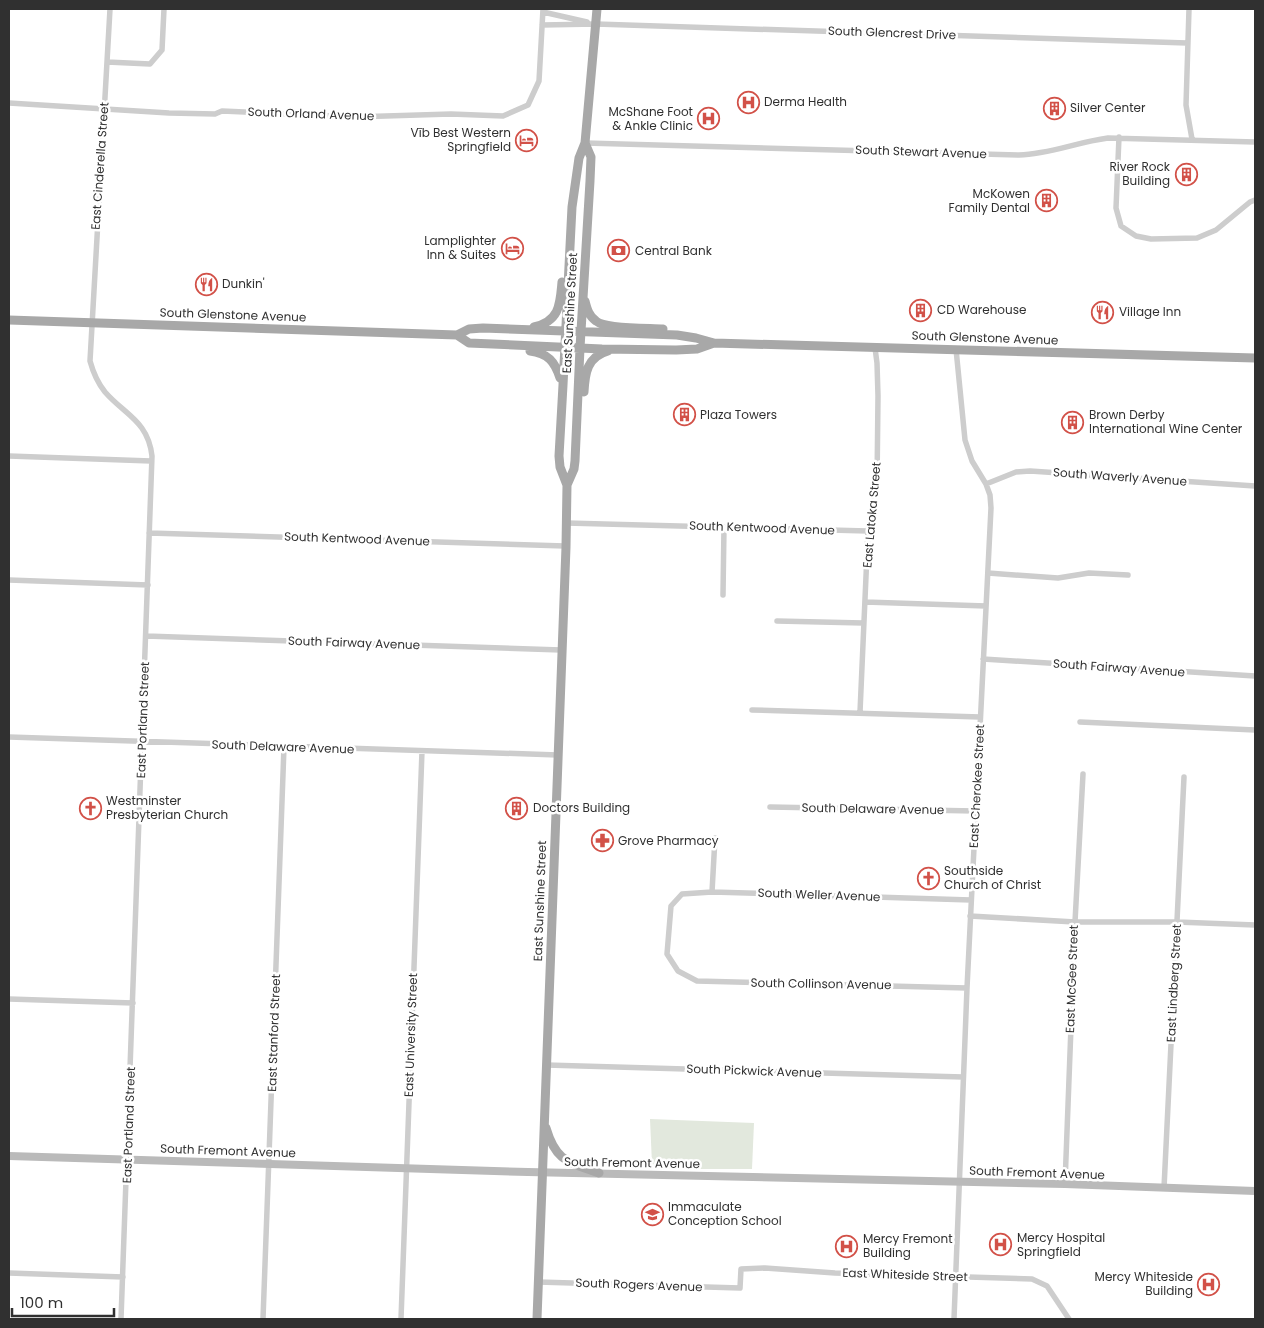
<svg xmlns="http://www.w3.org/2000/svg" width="1264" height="1328" viewBox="0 0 1264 1328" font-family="Poppins,sans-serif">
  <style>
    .green { fill: #e2e8dd }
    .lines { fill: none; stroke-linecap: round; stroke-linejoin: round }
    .street { stroke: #cdcdcd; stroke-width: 5.5 }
    .secondary { stroke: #bababa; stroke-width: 8 }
    .primary { stroke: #a8a8a8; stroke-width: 9 }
    .labels { text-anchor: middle; stroke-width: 5; stroke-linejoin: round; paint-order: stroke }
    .street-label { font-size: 12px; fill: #303030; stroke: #fff }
    .poi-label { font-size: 12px; fill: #303030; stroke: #fff; text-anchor: start }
  </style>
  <rect width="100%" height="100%" fill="#fff"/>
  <path class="green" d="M650,1119L754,1123L752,1169H671L652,1164Z"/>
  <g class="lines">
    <path class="street" d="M110,9L90,361C93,372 97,382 105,392C125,415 148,421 152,456L121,1319
      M1189,9L1186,105L1192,139
      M543,12L587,22
      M542,25L596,24L1187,43
      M107,62L150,64L162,50L164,9
      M9,103L169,113L215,114L222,111L353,117L451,114L503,116L528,105L539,81L543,9
      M1119,137L1116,208L1121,226L1136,236L1151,239L1197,238L1216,230L1250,202L1255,200
      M585,143L1019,155C1050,154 1077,142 1108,138L1255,142
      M9,456L151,461
      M986,484L1016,472L1030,471L1255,486
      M566,523L868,531
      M149,533L565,546
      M988,573L1058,578L1089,573L1128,575
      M9,580L148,585
      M723,595L724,527
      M865,602L986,606
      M777,621L863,623
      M146,636L561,650
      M983,659L1255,676
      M752,710L980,717
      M860,712L868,531L877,484L878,396L877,363L875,348
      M1080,722L1255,730
      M9,737L558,755
      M770,807L975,811
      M712,892L715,838
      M970,916L1075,922H1177L1255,925
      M967,988L697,981L678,971L667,954L671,906L682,894L712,892L971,900
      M9,999L133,1003
      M546,1065L963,1077
      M1065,1184L1075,922L1083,774
      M1164,1188L1184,777
      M9,1273L123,1277
      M538,1282L740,1288L741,1269L765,1268L835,1273L1032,1279L1047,1286L1069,1319
      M263,1319L284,747
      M401,1319L422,751
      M954,1319L967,988L991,508L990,495L986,484L972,461L965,440L956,349"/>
    <path class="secondary" d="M9,1156L528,1172L1065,1184L1255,1191"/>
    <path class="primary" d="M585,301C587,309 589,316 596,321C605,329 649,328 663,329
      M9,320L457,335L469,329L483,328L677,335L696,338L714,343L1255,358
      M534,327C560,321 560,304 562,282
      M457,335L469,343L602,349L676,350L697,349L714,343
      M530,351C548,353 555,362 560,378
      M584,392C585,373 587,357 608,351
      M567,485L574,469L575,461L580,348L590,181L591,157L585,143
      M546,1128C556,1162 569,1162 599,1173
      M537,1319L566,547L567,485L560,467L559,456L563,385L572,207L579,158L585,143L597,9"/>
  </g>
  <defs>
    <symbol id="hospital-ring" viewBox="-11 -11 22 22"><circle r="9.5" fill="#fff" stroke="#d25148" stroke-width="1.5"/><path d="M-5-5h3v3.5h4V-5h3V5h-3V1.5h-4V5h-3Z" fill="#d25148"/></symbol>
    <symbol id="building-ring" viewBox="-11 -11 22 22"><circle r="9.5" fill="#fff" stroke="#d25148" stroke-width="1.5"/><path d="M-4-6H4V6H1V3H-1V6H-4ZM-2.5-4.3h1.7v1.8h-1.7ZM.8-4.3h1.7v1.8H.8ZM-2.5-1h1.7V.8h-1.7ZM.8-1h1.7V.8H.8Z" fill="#d25148"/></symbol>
    <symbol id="hotel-ring" viewBox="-11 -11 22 22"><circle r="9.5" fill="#fff" stroke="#d25148" stroke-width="1.5"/><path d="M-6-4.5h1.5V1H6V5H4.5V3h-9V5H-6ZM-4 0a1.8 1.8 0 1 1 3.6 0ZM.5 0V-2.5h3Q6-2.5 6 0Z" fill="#d25148"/></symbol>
    <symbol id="bank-ring" viewBox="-11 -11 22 22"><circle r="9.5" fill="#fff" stroke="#d25148" stroke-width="1.5"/><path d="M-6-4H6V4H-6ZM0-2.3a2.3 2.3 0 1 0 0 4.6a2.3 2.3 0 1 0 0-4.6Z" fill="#d25148"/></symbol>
    <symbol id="restaurant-ring" viewBox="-11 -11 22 22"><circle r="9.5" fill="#fff" stroke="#d25148" stroke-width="1.5"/><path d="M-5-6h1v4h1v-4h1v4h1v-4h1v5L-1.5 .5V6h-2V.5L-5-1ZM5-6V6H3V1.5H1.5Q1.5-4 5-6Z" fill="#d25148"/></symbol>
    <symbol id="church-ring" viewBox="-11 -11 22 22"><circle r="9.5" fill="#fff" stroke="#d25148" stroke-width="1.5"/><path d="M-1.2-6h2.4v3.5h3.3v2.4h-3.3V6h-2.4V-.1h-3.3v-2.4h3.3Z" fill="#d25148"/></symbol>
    <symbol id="pharmacy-ring" viewBox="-11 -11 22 22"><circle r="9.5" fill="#fff" stroke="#d25148" stroke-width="1.5"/><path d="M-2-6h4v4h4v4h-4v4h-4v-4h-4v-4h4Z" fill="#d25148"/></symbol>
    <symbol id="school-ring" viewBox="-11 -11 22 22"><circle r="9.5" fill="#fff" stroke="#d25148" stroke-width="1.5"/><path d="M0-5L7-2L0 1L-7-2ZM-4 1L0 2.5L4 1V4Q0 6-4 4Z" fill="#d25148"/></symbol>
  </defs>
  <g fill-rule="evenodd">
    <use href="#hospital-ring" x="736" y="90" width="25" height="25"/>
    <use href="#building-ring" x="1042" y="96" width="25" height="25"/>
    <use href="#hospital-ring" x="696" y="106" width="25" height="25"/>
    <use href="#hotel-ring" x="514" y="128" width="25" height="25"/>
    <use href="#building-ring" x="1174" y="162" width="25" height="25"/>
    <use href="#building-ring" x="1034" y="188" width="25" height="25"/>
    <use href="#hotel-ring" x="500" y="236" width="25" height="25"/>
    <use href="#bank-ring" x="606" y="238" width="25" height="25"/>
    <use href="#restaurant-ring" x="194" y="272" width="25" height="25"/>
    <use href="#building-ring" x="908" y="298" width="25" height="25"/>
    <use href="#restaurant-ring" x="1090" y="300" width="25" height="25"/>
    <use href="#building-ring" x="672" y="402" width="25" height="25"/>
    <use href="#building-ring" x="1060" y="410" width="25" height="25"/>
    <use href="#church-ring" x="78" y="796" width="25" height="25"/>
    <use href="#building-ring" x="504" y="796" width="25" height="25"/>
    <use href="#pharmacy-ring" x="590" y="828" width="25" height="25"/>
    <use href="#church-ring" x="916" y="866" width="25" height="25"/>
    <use href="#school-ring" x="640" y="1202" width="25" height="25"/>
    <use href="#hospital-ring" x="988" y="1232" width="25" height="25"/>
    <use href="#hospital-ring" x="834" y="1234" width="25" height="25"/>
    <use href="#hospital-ring" x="1196" y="1272" width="25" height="25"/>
  </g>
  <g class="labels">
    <g class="street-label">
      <text transform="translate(892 33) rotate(2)" y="4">South Glencrest Drive</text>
      <text transform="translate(311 114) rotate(2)" y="4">South Orland Avenue</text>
      <text transform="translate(921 152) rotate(2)" y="4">South Stewart Avenue</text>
      <text transform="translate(100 166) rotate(-86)" y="4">East Cinderella Street</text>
      <text transform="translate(570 313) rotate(-87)" y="4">East Sunshine Street</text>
      <text transform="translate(233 315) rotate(2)" y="4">South Glenstone Avenue</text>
      <text transform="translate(985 338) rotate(2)" y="4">South Glenstone Avenue</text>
      <text transform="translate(1120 477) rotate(4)" y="4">South Waverly Avenue</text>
      <text transform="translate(872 515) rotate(-85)" y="4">East Latoka Street</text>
      <text transform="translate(762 528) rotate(2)" y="4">South Kentwood Avenue</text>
      <text transform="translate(357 539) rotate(2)" y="4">South Kentwood Avenue</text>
      <text transform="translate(354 643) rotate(2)" y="4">South Fairway Avenue</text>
      <text transform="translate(1119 668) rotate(4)" y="4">South Fairway Avenue</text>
      <text transform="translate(143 720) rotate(-88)" y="4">East Portland Street</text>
      <text transform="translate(283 747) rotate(2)" y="4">South Delaware Avenue</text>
      <text transform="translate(977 786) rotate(-87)" y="4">East Cherokee Street</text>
      <text transform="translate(873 809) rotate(1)" y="4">South Delaware Avenue</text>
      <text transform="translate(819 895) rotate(2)" y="4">South Weller Avenue</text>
      <text transform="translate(540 901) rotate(-88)" y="4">East Sunshine Street</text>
      <text transform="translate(1072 979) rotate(-88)" y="4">East McGee Street</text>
      <text transform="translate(1174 983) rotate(-87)" y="4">East Lindberg Street</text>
      <text transform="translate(821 984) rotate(1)" y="4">South Collinson Avenue</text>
      <text transform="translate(274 1033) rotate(-88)" y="4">East Stanford Street</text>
      <text transform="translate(411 1035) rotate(-88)" y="4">East University Street</text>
      <text transform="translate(754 1071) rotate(2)" y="4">South Pickwick Avenue</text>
      <text transform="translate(129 1125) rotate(-88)" y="4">East Portland Street</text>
      <text transform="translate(228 1151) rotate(2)" y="4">South Fremont Avenue</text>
      <text transform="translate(632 1163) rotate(1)" y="4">South Fremont Avenue</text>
      <text transform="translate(1037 1173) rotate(2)" y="4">South Fremont Avenue</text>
      <text transform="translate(905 1275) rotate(2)" y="4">East Whiteside Street</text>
      <text transform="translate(639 1285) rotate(2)" y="4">South Rogers Avenue</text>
    </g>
    <g class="poi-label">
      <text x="764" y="106">Derma Health</text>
      <text x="1070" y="112">Silver Center</text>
      <text x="693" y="116" text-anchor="end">McShane Foot<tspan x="693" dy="14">&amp; Ankle Clinic</tspan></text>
      <text x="511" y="137" text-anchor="end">Vīb Best Western<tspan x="511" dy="14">Springfield</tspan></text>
      <text x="1170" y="171" text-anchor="end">River Rock<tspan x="1170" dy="14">Building</tspan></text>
      <text x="1030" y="198" text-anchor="end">McKowen<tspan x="1030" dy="14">Family Dental</tspan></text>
      <text x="496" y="245" text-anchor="end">Lamplighter<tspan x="496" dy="14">Inn &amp; Suites</tspan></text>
      <text x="635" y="255">Central Bank</text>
      <text x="222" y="288">Dunkin'</text>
      <text x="937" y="314">CD Warehouse</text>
      <text x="1119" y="316">Village Inn</text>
      <text x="700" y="419">Plaza Towers</text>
      <text x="1089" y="419">Brown Derby<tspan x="1089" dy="14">International Wine Center</tspan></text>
      <text x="106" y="805">Westminster<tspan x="106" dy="14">Presbyterian Church</tspan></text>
      <text x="533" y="812">Doctors Building</text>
      <text x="618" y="845">Grove Pharmacy</text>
      <text x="944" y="875">Southside<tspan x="944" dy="14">Church of Christ</tspan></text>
      <text x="668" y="1211">Immaculate<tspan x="668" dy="14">Conception School</tspan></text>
      <text x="1017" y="1242">Mercy Hospital<tspan x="1017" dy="14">Springfield</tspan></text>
      <text x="863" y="1243">Mercy Fremont<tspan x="863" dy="14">Building</tspan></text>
      <text x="1193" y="1281" text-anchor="end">Mercy Whiteside<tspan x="1193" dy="14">Building</tspan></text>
    </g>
  </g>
  <rect width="1264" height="1328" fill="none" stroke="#303030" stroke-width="20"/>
  <path d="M12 1308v8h102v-8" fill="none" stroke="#303030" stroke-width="2.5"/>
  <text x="20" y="1308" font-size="15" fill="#303030" stroke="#ffffff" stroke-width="4" paint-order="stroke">100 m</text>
</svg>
